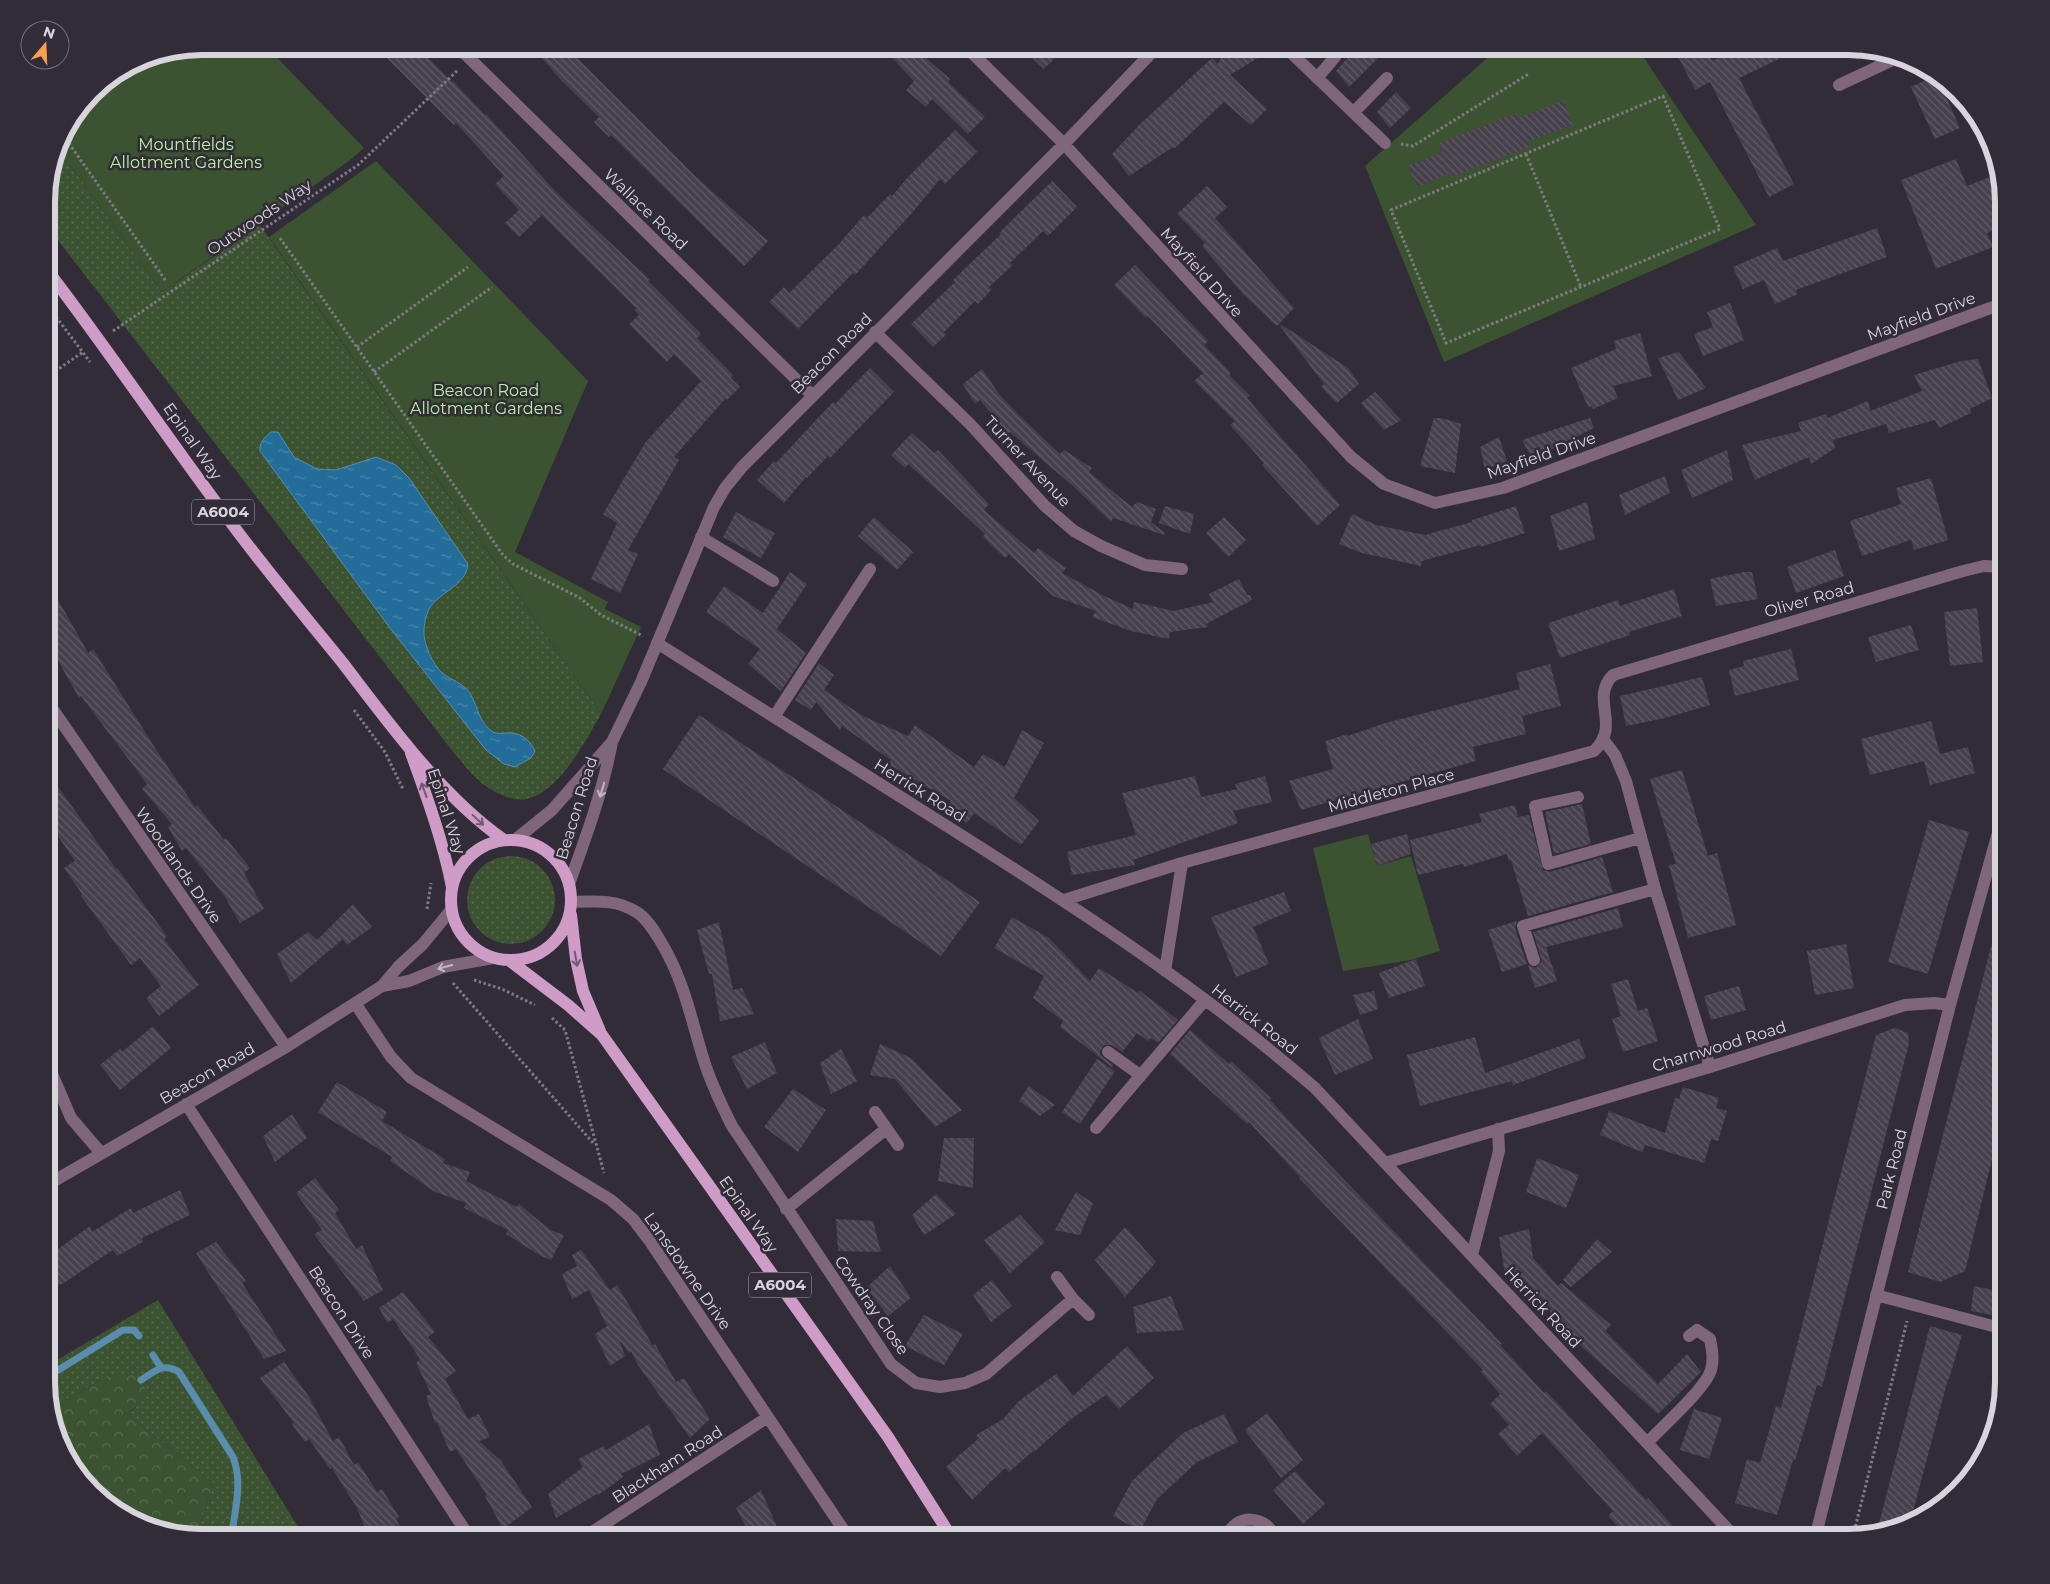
<svg xmlns="http://www.w3.org/2000/svg" width="2050" height="1584" viewBox="0 0 2050 1584" font-family="Montserrat,sans-serif">
  <style>
    .grass { fill: url(#grass-dots) }
    .forest { fill: url(#forest-crowns) }
    .green { fill: #3b5330 }
    .water { fill: url(#water-ripples); stroke: #598cad }
    .lines { fill: none; stroke-linecap: round; stroke-linejoin: round }
    .stream { stroke: #598cad; stroke-width: 7 }
    .building { fill: url(#building-back-hatch) }
    .path { stroke: #7f7a84; stroke-width: 3; stroke-dasharray: 2.5 2.5; stroke-linecap: butt }
    .minor { stroke: #7f667b; stroke-width: 12 }
    .major { stroke: #cf9cc8; stroke-width: 12 }
    .oneway { stroke: #715972 }
    .oneway2 { stroke: #c2b8c4 }
    .labels { text-anchor: middle; stroke-width: 5; stroke-linejoin: round; paint-order: stroke }
    .shield { fill: #322c38; stroke: #a6a2ab; stroke-width: 1 }
    .shield-label { font-size: 15px; font-weight: bold; fill: #d8d4dc }
    .park-label { font-size: 16px; fill: #b8f49e; stroke: #322c38 }
    .street-label { font-size: 16px; fill: #d8d4dc; stroke: #322c38 }
    .rim { fill: none; stroke: #d8d4dc; stroke-width: 6 }
  </style>
  <defs>
    <pattern id="grass-dots" width="8" height="8" patternUnits="userSpaceOnUse" patternTransform="scale(1.25)"><rect width="8" height="8" fill="#3b5330"/><path d="M2 2h.1M6 6h.1" fill="none" stroke="#576b4d" stroke-width="1.8" stroke-linecap="round"/></pattern>
    <pattern id="forest-crowns" width="20" height="18" patternUnits="userSpaceOnUse" patternTransform="scale(1.25)"><rect width="20" height="18" fill="#3b5330"/><path d="M2 6a3 3 0 1 1 6 0M12 15a3 3 0 1 1 6 0" fill="none" stroke="#576b4d"/></pattern>
    <pattern id="water-ripples" width="26" height="14" patternUnits="userSpaceOnUse" patternTransform="scale(1.25)"><rect width="26" height="14" fill="#226d99"/><path d="M2 4q2-2 4 0t4 0M15 11q2-2 4 0t4 0" fill="none" stroke="#4c88ab"/></pattern>
    <pattern id="building-back-hatch" width="6" height="6" patternUnits="userSpaceOnUse" patternTransform="scale(1.25)"><rect width="6" height="6" fill="#46404c"/><path d="M-1 5l2 2M0 0l6 6M5-1l2 2" fill="none" stroke="#605b65"/></pattern>
  </defs>
  <rect width="100%" height="100%" fill="#322c38"/>
  <path class="grass" d="M57,147L162,292L260,225L601,714C586,740 559,793 526,799C511,802 494,792 483,784C472,776 463,763 454,753L47,226V192Z
    M467 900a44 44 0 1 1 88 0a44 44 0 1 1-88 0Z
    M158,1300L305,1538L196,1537L213,1483L127,1414L136,1407L101,1380L51,1408L47,1392V1366Z"/>
  <path class="forest" d="M130,1372L141,1380L146,1391L143,1400L127,1414L213,1483L196,1537L152,1529L107,1505L62,1451L51,1408L101,1380Z"/>
  <path class="green" d="M202,46H266L364,148L349,161L162,292L57,147L58,142L92,92L143,58Z
    M1501,46H1636L1756,225L1444,362L1365,166Z
    M376,161L588,381L515,552L608,602L605,609L641,627L601,714L269,237Z
    M1368,834L1377,866L1411,856L1440,951L1411,960L1343,971L1313,848Z"/>
  <path class="water" d="M271,432H278L294,457L317,469L336,470L376,457L396,465L409,478L468,564C467,585 439,592 429,609C426,615 424,624 424,631C423,643 433,665 442,673C451,680 463,683 470,693C477,705 480,725 493,732C500,735 506,732 512,733C523,734 531,742 535,751L531,758L515,767L504,764L486,750L390,628L260,451C259,442 265,437 271,432Z"/>
  <g class="lines">
    <path class="stream" d="M153,1355L161,1368
      M47,1377L123,1330H134L139,1336
      M141,1380C155,1371 164,1362 179,1372L233,1457C243,1482 235,1511 231,1538"/>
  </g>
  <path class="building" d="M375,46H416L452,82L453,81L485,115L486,114L556,192L650,280L648,281L701,334L697,338L733,375L731,378L740,387L727,400L725,399L674,457L679,460L628,550L638,554L620,593L591,579L617,523L603,514L645,443L701,381L674,354L667,362L629,324L639,315L634,310L636,308L542,215L519,237L505,223L519,210L495,184L504,176L456,123L454,125Z
    M531,46H565L694,175L768,241L744,266L611,135L609,137L594,122L599,117L561,80Z
    M881,46H919L928,56L926,58L950,79L948,82L985,117L968,134L932,99L926,107L906,90L914,81Z
    M1020,46H1067L1044,69Z
    M1227,46H1249L1261,56L1230,75L1267,109L1251,125L1224,102L1175,148L1173,147L1129,176L1112,154L1139,125L1212,58L1218,64Z
    M1358,46H1366L1378,58L1349,87L1336,71Z
    M1673,46H1705L1712,61L1744,46H1806L1739,78L1794,184L1769,197L1710,82L1695,90Z
    M1936,75L1960,128L1935,139L1911,87Z
    M1396,92L1411,108L1390,128L1377,112Z
    M1564,101L1573,125L1528,141L1530,147L1451,177L1450,173L1417,187L1408,166L1442,152L1439,143L1517,113L1519,117Z
    M955,130L977,152L945,184L940,179L912,213L855,275L853,273L798,329L769,302L784,287L789,293L838,245L864,215L867,218L890,194L892,196L909,176Z
    M1956,159L1967,186L1997,174L2004,202V226L1987,233L1993,247L1936,269L1901,180Z
    M1052,181L1077,207L1048,236L1043,231L1010,263L1013,265L989,287L992,289L978,304L975,301L944,332L946,335L933,347L911,324L955,282L953,280L1001,234L999,233Z
    M1207,186L1227,207L1215,218L1294,308L1277,326L1243,294L1202,246L1205,243L1177,214Z
    M1877,228L1887,257L1796,290L1798,294L1775,304L1764,280L1743,289L1733,267L1777,248L1783,261Z
    M1135,265L1208,341L1204,345L1231,373L1229,375L1250,396L1247,398L1340,505L1317,526L1262,465L1264,463L1230,425L1235,421L1194,381L1203,373L1148,316L1146,318L1114,285Z
    M1730,303L1744,340L1703,356L1694,334L1713,327L1707,312Z
    M1282,325L1348,368L1359,384L1337,403L1321,387L1324,384L1280,326Z
    M1640,333L1652,376L1613,386L1618,398L1593,409L1592,406L1588,407L1571,368L1616,349L1614,341Z
    M1679,352L1706,388L1678,400L1658,358Z
    M1978,359L1992,398L1970,409L1971,413L1939,428L1935,420L1889,433L1886,424L1833,440L1835,448L1811,464L1809,457L1755,480L1742,445L1801,431L1798,423L1826,414L1827,418L1868,401L1870,411L1922,391L1914,375L1961,361Z
    M870,368L894,392L830,458L828,456L807,478L806,477L784,503L757,480L774,461L776,463L833,402L835,404Z
    M982,369L999,394L1020,416L1060,454L1064,450L1092,468L1089,472L1132,507L1137,502L1156,509L1151,522L1165,533L1164,535L1113,518L1111,522L1073,486L1010,432L1008,434L980,400L975,404L963,384Z
    M1375,392L1401,420L1384,430L1361,403Z
    M1434,418H1442L1461,424L1455,473L1420,466Z
    M1590,418L1594,428L1532,459L1522,440Z
    M912,433L934,453L938,450L989,504L984,510L1034,553L1038,548L1066,568L1062,573L1104,596L1133,609L1134,602L1174,611L1213,602L1209,594L1239,579L1247,595H1250L1252,600L1206,624L1208,627L1170,632L1169,639L1131,631L1092,617L1096,611L1053,596L1009,554L1005,558L983,537L985,534L953,504L908,464L905,468L891,455Z
    M1499,437L1507,461L1485,470L1480,447Z
    M1727,450L1733,480L1692,498L1681,470Z
    M1665,476L1670,493L1625,515L1619,495Z
    M1931,478L1948,540L1914,550L1911,540L1862,556L1850,521L1901,504L1896,488Z
    M1587,502L1595,539L1559,551L1550,516Z
    M1165,506L1194,514L1190,534L1159,523Z
    M1516,506L1525,533L1480,547V545L1422,561L1421,566L1362,553L1339,544L1352,514L1376,525L1425,535L1472,522V520Z
    M736,512L775,533L761,558L723,537Z
    M874,517L913,552L897,570L858,536Z
    M1224,517L1246,540L1228,557L1206,533Z
    M1835,550L1844,576L1796,593L1787,567Z
    M790,572L807,584L777,629L806,653L781,691L748,664L760,649L706,612L724,586L763,613Z
    M1744,572H1752L1758,599L1716,606L1710,579Z
    M47,580L88,653L93,649L157,751L195,807L197,805L224,840L226,838L250,868L244,873L264,909L240,923L225,897L186,848L182,851L168,827L172,824L142,789L147,784L81,696L79,698L47,641Z
    M1674,589L1682,616L1629,632L1630,635L1560,658L1548,623L1618,600L1620,606Z
    M1977,608L1983,662L1950,666L1944,612Z
    M1911,625L1919,650L1876,662L1868,637Z
    M1791,649L1799,680L1735,696L1729,670L1744,666L1743,661Z
    M819,663L834,675L824,690L863,716L908,736L915,725L974,767L983,754L1005,767L1022,730L1044,743L1014,798L1039,821L1021,845L974,813L967,823L945,810L951,801L888,764L891,760L842,726L840,730L816,702L811,710L795,700Z
    M1550,664L1561,706L1522,716L1526,734L1473,747L1476,761L1301,810L1289,781L1333,769L1325,741L1348,734V736L1385,723L1520,689L1516,673Z
    M1702,677L1710,705L1665,718L1626,726L1620,696Z
    M699,715L980,902L941,956L663,769Z
    M1931,721L1940,754L1968,747L1975,773L1930,785L1924,761L1870,775L1861,739Z
    M1682,770L1708,856L1717,853L1736,925L1688,938L1669,865L1676,864L1650,779Z
    M47,771L116,869L117,868L167,936L164,939L199,985L159,1016L146,998L161,986L140,958L131,965L81,896L82,894L64,868L75,861L47,820Z
    M1195,776L1201,797L1237,789L1235,784L1265,776L1272,802L1233,811L1238,823L1133,860L1135,865L1072,875L1067,852L1136,835L1122,793Z
    M1582,804L1591,844L1554,854L1545,812Z
    M1515,805L1518,817L1529,815L1543,870L1550,872L1602,857L1613,892L1528,916L1511,860L1509,861L1507,854L1464,867L1463,864L1418,875L1410,840L1482,822L1479,814Z
    M1929,820L1969,832L1928,974L1888,962Z
    M1407,834L1411,854L1377,866L1371,844Z
    M1284,892L1291,911L1253,927L1269,964L1236,977L1211,917Z
    M353,904L372,927L347,945L343,939L291,983L277,954L308,932L317,940Z
    M1618,908L1623,927L1546,947L1557,981L1535,988L1528,965L1536,968L1542,961L1533,932Z
    M1012,917L1049,938L1090,981L1099,968L1138,993L1140,991L1178,1020L1158,1043L1151,1038L1148,1041L1137,1033L1122,1052L1112,1045H1104L1100,1051V1055L1113,1065L1112,1067L1060,1027L1063,1021L1033,998L1044,976L994,948Z
    M1517,921L1515,928L1527,964L1502,972L1488,930Z
    M719,922L733,990L742,988L754,1014L720,1021L712,974H709L697,930Z
    M1997,923L2004,924V1134L2000,1148L1995,1147L1965,1271L1940,1282L1908,1272Z
    M1846,944L1854,988L1815,995L1807,951Z
    M1416,959L1425,986L1389,998L1379,973Z
    M1628,979L1638,1011L1647,1008L1658,1041L1623,1052L1612,1019L1621,1016L1611,984Z
    M1739,986L1746,1010L1711,1020L1704,996Z
    M1374,991L1378,1009L1360,1015L1353,995Z
    M1358,1019L1373,1059L1335,1075L1319,1038Z
    M153,1026L171,1048L120,1090L100,1065L120,1049L122,1052Z
    M1895,1028L1908,1033L1909,1043L1822,1387L1817,1385L1795,1461L1793,1460L1777,1515L1735,1503L1747,1459L1760,1463L1776,1406L1781,1408L1876,1035Z
    M1190,1030L1229,1064L1231,1061L1271,1098L1270,1100L1330,1165L1502,1344L1500,1345L1544,1393L1546,1391L1646,1500L1648,1498L1673,1526L1660,1538H1609L1619,1528L1608,1516L1613,1511L1542,1433L1517,1456L1498,1434L1509,1425L1490,1404L1500,1394L1481,1372L1483,1370L1299,1178L1300,1177L1249,1122L1247,1124L1170,1054Z
    M1475,1037L1485,1073L1579,1039L1586,1058L1513,1085L1512,1081L1420,1106L1407,1055Z
    M765,1042L777,1073L747,1089L731,1057Z
    M880,1044L911,1058L962,1110L935,1127L895,1079L870,1075Z
    M841,1049L857,1081L831,1094L820,1063Z
    M1097,1059L1115,1071L1080,1124L1062,1112Z
    M337,1082L387,1112L382,1121L445,1159L443,1163L470,1172L466,1181L517,1207L519,1204L550,1230L564,1235L551,1260L541,1256L506,1234L508,1230L464,1208L466,1203L435,1192L390,1161L392,1157L318,1112Z
    M1029,1086L1055,1105L1040,1116L1019,1101Z
    M1683,1087L1719,1098L1716,1108L1727,1111L1718,1141L1711,1139L1704,1163L1645,1145L1642,1152L1600,1135L1609,1111L1665,1133L1675,1098L1679,1099Z
    M793,1089L826,1110L798,1152L764,1127Z
    M292,1114L307,1138L275,1162L263,1136Z
    M944,1138H974L973,1188L938,1181Z
    M1537,1158L1579,1175L1566,1208L1526,1192Z
    M315,1178L339,1210L335,1213L356,1249L362,1245L383,1290L364,1301L314,1234L322,1230L296,1193Z
    M180,1190L190,1215L142,1238L143,1242L117,1256L113,1250L64,1283L47,1289V1257L90,1226L92,1232L131,1208L133,1213Z
    M1076,1192L1093,1203L1080,1235L1055,1230Z
    M936,1194L956,1214L924,1235L912,1215Z
    M1020,1215L1045,1242L1010,1273L984,1240Z
    M836,1219L873,1221L881,1252L838,1251Z
    M1125,1227L1156,1262L1125,1297L1095,1260Z
    M1529,1229L1533,1258L1558,1286L1561,1283L1611,1325L1605,1331L1658,1384L1687,1354L1701,1372L1658,1414L1580,1345L1540,1302L1538,1304L1513,1273L1505,1274L1499,1237Z
    M1597,1239L1612,1252L1571,1287L1563,1280Z
    M216,1242L246,1281L242,1283L286,1351L264,1359L223,1294H222L196,1253Z
    M581,1250L610,1290L617,1285L653,1346L655,1344L676,1382L684,1378L710,1419L690,1438L638,1365L631,1351L629,1353L621,1342H620L625,1356L610,1366L595,1334L607,1326L589,1290L572,1299L562,1274L577,1266L572,1255Z
    M890,1266L911,1298L888,1316L866,1288Z
    M992,1280L1012,1306L991,1322L973,1295Z
    M1974,1286L2004,1292V1317L1971,1311Z
    M403,1292L435,1332L428,1337L456,1371L445,1379L468,1419L479,1414L490,1437L479,1441L501,1461L532,1507L503,1529L485,1496L487,1495L456,1449L450,1452L437,1422L435,1423L426,1396L431,1394L416,1363L420,1359L393,1319L387,1323L379,1308Z
    M1171,1296L1184,1330L1137,1333L1133,1307Z
    M924,1315L963,1334L944,1365L905,1346Z
    M1930,1326L1962,1335L1949,1379H1948L1910,1523L1877,1531Z
    M1127,1346L1154,1378L1119,1409L1106,1395L1071,1419L1034,1452L1033,1451L1009,1472L1005,1468L972,1500L946,1467L979,1438L976,1435L1003,1419L1020,1400L1056,1374L1073,1396Z
    M284,1362L309,1397L333,1441L339,1437L354,1465L358,1462L377,1492L382,1489L399,1517L396,1519L406,1538H366V1531L357,1508L332,1468L330,1469L309,1439L305,1442L292,1424L294,1423L260,1378Z
    M1694,1409L1722,1418L1709,1459L1680,1450Z
    M1267,1413L1303,1460L1281,1478L1245,1430Z
    M1224,1414L1238,1442L1197,1462L1157,1499L1140,1531L1113,1516L1132,1481L1183,1433Z
    M649,1424L660,1455L621,1474L623,1477L598,1495L597,1494L556,1518L548,1494L583,1467L578,1459L604,1446L606,1450Z
    M1295,1471L1325,1504L1303,1524L1273,1490Z
    M761,1490L777,1527L763,1538H752L736,1508Z"/>
  <g class="lines">
    <path class="path" d="M1663,96L1720,229L1446,343L1391,210Z
      M63,135L166,281
      M1401,144L1413,146L1530,73
      M1526,154L1581,287
      M280,238L503,555L513,564L580,598L601,615L643,636
      M47,305L90,362
      M113,331L358,165L458,70
      M357,347L468,267
      M374,372L492,287
      M47,377L83,352
      M354,710L385,752L403,789
      M427,909L431,883
      M474,980L502,989L535,1005
      M453,983L594,1144
      M552,1018L565,1030L604,1173
      M1853,1536L1907,1321"/>
    <path class="minor" d="M457,46L812,395
      M965,46L1064,144L1351,457L1384,484L1435,503L1503,488L2004,303
      M1284,46L1385,143
      M1317,78L1335,57
      M1839,85L1901,56
      M1354,112L1387,78
      M875,332L970,424L1045,506L1074,531L1101,546L1145,565L1182,569
      M701,537L773,581
      M657,643C750,701 842,760 934,818C1066,901 1198,986 1315,1088L1736,1538
      M47,701L286,1047
      M774,717L870,569
      M1603,739L1615,755L1626,781L1655,889L1710,1067
      M1578,797L1535,806L1548,864L1640,838
      M515,840L552,810L612,742L641,682L714,507L725,488L742,467L1064,144L1158,46
      M569,884C586,837 603,791 612,742
      M1064,900L1182,863L1594,751C1622,724 1589,700 1613,675L1963,571L1984,566L2004,567
      M571,902C594,901 618,899 638,913C648,920 655,932 661,942C685,982 691,1020 705,1064C712,1085 722,1106 732,1126L891,1364L916,1383L940,1387L965,1383L986,1374L1073,1299
      M1534,960L1523,926L1655,889
      M1165,971L1182,863
      M382,986L409,981L443,967L493,958
      M355,1003L391,1057L411,1078L611,1200L633,1219L649,1240L849,1538
      M1108,1052L1140,1075
      M47,1062L71,1118L101,1153
      M186,1104L470,1538
      M875,1112L898,1145
      M1096,1128L1205,1000
      M1385,1163L1710,1067L1905,1005L1934,1003L1950,1005
      M47,1185L286,1047L382,986L398,967L423,944L451,910
      M786,1209L886,1129
      M1472,1255L1499,1151L1498,1129
      M1057,1277L1073,1299L1089,1315
      M1876,1295L2004,1329
      M1647,1443C1663,1426 1705,1389 1711,1370C1714,1359 1712,1349 1710,1339L1697,1330L1689,1336
      M583,1538L768,1417
      M1226,1538C1234,1513 1267,1514 1275,1538
      M1815,1538L1950,1005L2004,811"/>
    <path class="major" d="M47,270C110,352 167,438 229,520C265,569 304,615 342,662C389,723 441,796 504,840
      M411,753C427,797 443,841 452,887
      M451 900a60 60 0 1 1 120 0a60 60 0 1 1-120 0Z
      M571,915L576,959L583,991L600,1031
      M510,961L568,1005L602,1035L888,1437L952,1538"/>
  </g>
  <defs><path id="oneway-shaft" d="M-6 0H5M1.5-3L5.5 0L1.5 3" fill="none" stroke-width="1.6" stroke-linecap="round" stroke-linejoin="round" transform="scale(1.25)"/></defs>
  <g class="oneway">
    <use href="#oneway-shaft" transform="translate(424 790) rotate(-110)"/>
    <use href="#oneway-shaft" transform="translate(478 820) rotate(43)"/>
    <use href="#oneway-shaft" transform="translate(576 959) rotate(80)"/>
  </g>
  <g class="oneway2">
    <use href="#oneway-shaft" transform="translate(602 790) rotate(107)"/>
    <use href="#oneway-shaft" transform="translate(445 967) rotate(165)"/>
  </g>
  <g class="labels">
    <g class="shield">
      <rect x="192" y="499.5" width="62" height="25" rx="4"/>
      <rect x="749" y="1272.5" width="62" height="25" rx="4"/>
    </g>
    <g class="shield-label">
      <text x="223" y="517">A6004</text>
      <text x="780" y="1290">A6004</text>
    </g>
    <g class="park-label">
      <text x="186" y="150">Mountfields<tspan x="186" dy="18">Allotment Gardens</tspan></text>
      <text x="486" y="396">Beacon Road<tspan x="486" dy="18">Allotment Gardens</tspan></text>
    </g>
    <g class="street-label">
      <text transform="translate(646 209) rotate(44)" y="6">Wallace Road</text>
      <text transform="translate(259 217) rotate(-34)" y="6">Outwoods Way</text>
      <text transform="translate(1202 272) rotate(48)" y="6">Mayfield Drive</text>
      <text transform="translate(1921 316) rotate(-20)" y="6">Mayfield Drive</text>
      <text transform="translate(831 353) rotate(-45)" y="6">Beacon Road</text>
      <text transform="translate(193 441) rotate(55)" y="6">Epinal Way</text>
      <text transform="translate(1541 455) rotate(-19)" y="6">Mayfield Drive</text>
      <text transform="translate(1028 461) rotate(47)" y="6">Turner Avenue</text>
      <text transform="translate(1809 599) rotate(-16)" y="6">Oliver Road</text>
      <text transform="translate(920 790) rotate(32)" y="6">Herrick Road</text>
      <text transform="translate(1391 790) rotate(-15)" y="6">Middleton Place</text>
      <text transform="translate(576 808) rotate(-73)" y="6">Beacon Road</text>
      <text transform="translate(447 811) rotate(72)" y="6">Epinal Way</text>
      <text transform="translate(179 865) rotate(55)" y="6">Woodlands Drive</text>
      <text transform="translate(1255 1019) rotate(38)" y="6">Herrick Road</text>
      <text transform="translate(1719 1046) rotate(-17)" y="6">Charnwood Road</text>
      <text transform="translate(207 1073) rotate(-30)" y="6">Beacon Road</text>
      <text transform="translate(1891 1169) rotate(-76)" y="6">Park Road</text>
      <text transform="translate(749 1214) rotate(55)" y="6">Epinal Way</text>
      <text transform="translate(688 1271) rotate(55)" y="6">Lansdowne Drive</text>
      <text transform="translate(872 1305) rotate(55)" y="6">Cowdray Close</text>
      <text transform="translate(1543 1307) rotate(47)" y="6">Herrick Road</text>
      <text transform="translate(342 1312) rotate(57)" y="6">Beacon Drive</text>
      <text transform="translate(667 1464) rotate(-33)" y="6">Blackham Road</text>
    </g>
  </g>
  <path d="M0 0H2050V1584H0ZM202 55H1848A147 147 0 0 1 1995 202V1382A147 147 0 0 1 1848 1529H202A147 147 0 0 1 55 1382V202A147 147 0 0 1 202 55Z" fill="#322c38" fill-rule="evenodd"/>
  <path class="rim" d="M202 55H1848A147 147 0 0 1 1995 202V1382A147 147 0 0 1 1848 1529H202A147 147 0 0 1 55 1382V202A147 147 0 0 1 202 55Z"/>
  <g transform="translate(45 45) rotate(19)"><circle r="24" fill="#322c38" stroke="#746f7a"/>
  <path d="M0-4L9 19L0 12L-9 19Z" fill="#fa9f4e"/>
  <text y="-8" font-size="14" font-weight="bold" text-anchor="middle" fill="#d8d4dc">N</text>
  </g>
</svg>
